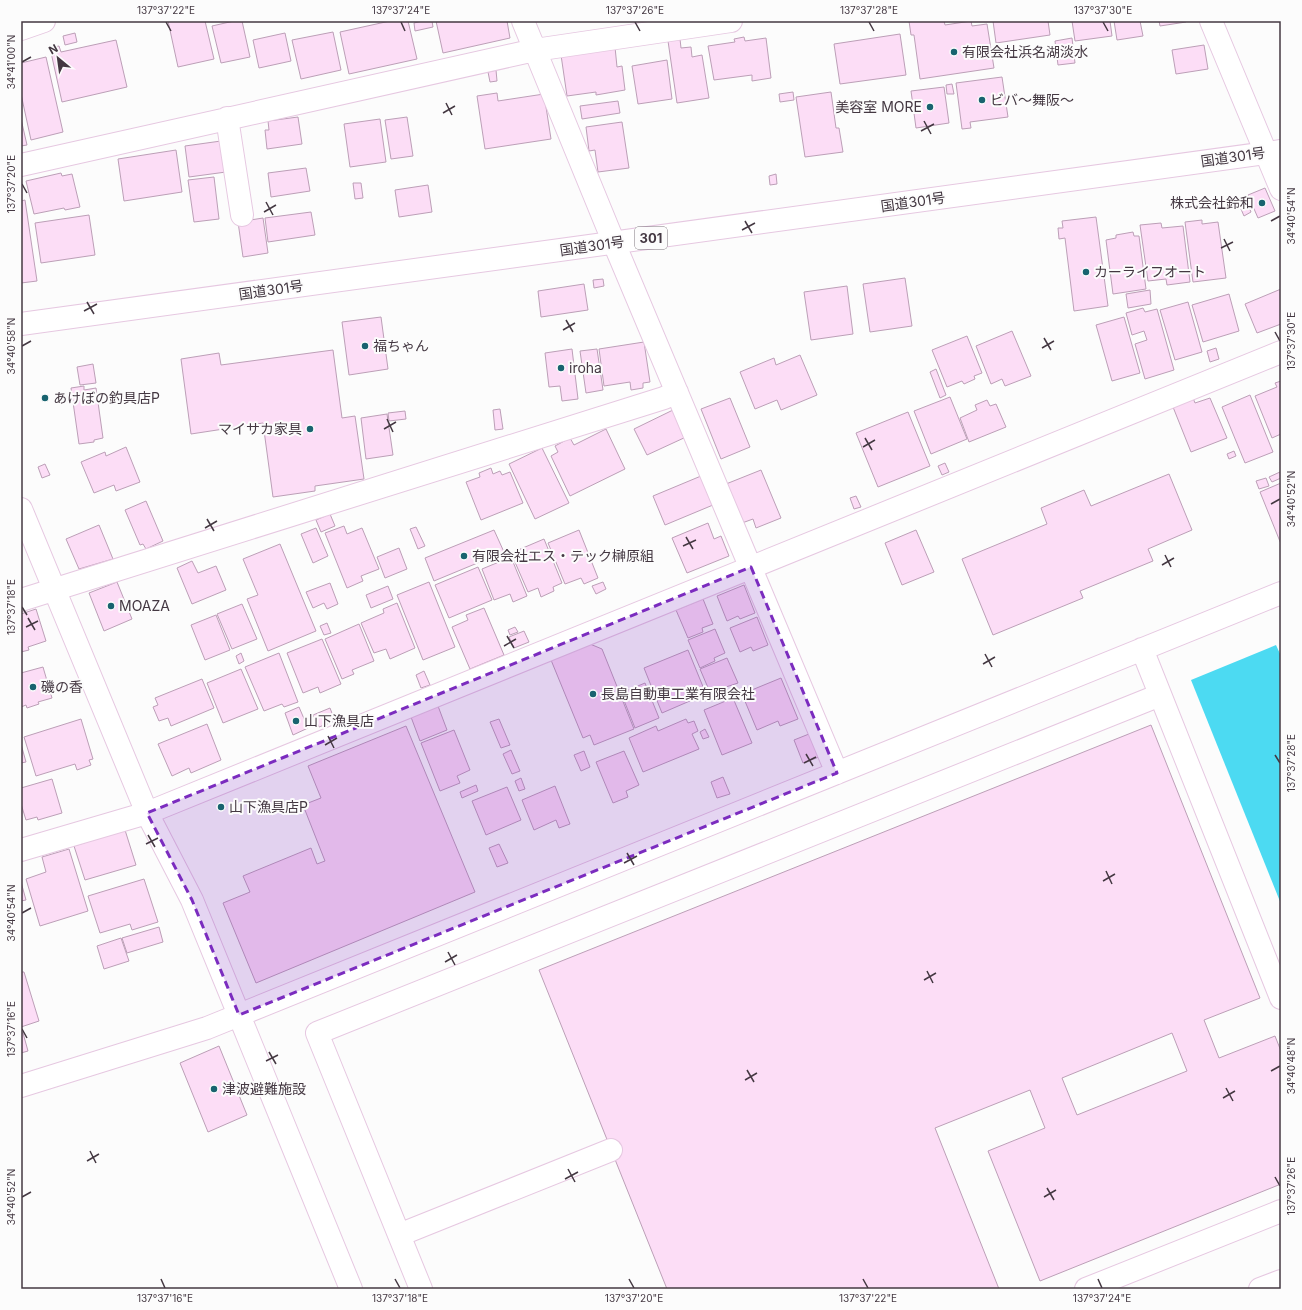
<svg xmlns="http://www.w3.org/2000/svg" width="1302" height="1310" viewBox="0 0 1302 1310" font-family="Inter,'Noto Sans JP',sans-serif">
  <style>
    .water { fill: #4cdaf2 }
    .building { fill: #fcddf6; stroke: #bc9fb7; fill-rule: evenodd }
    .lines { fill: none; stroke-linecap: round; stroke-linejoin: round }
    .minor-casing { stroke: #e6c8e1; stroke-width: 24 }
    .highway-casing { stroke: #e6c8e1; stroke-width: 24 }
    .minor { stroke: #fff; stroke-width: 22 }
    .highway { stroke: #fff; stroke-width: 22 }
    .marked { fill: #7b2cbf; fill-opacity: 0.2; stroke: #7b2cbf; stroke-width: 3; stroke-dasharray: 8 5; stroke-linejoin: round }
    .ticks { fill: none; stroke: #443842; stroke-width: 1.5 }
    .poi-dot { fill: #18636f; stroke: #fcfcfc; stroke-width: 1.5 }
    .labels { text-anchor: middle; stroke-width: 4; stroke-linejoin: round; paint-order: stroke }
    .shield { fill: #fcfcfc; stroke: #7b737a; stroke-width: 1 }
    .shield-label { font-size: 13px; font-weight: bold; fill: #443842 }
    .poi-label { font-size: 14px; fill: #443842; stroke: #fcfcfc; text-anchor: start }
    .street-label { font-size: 14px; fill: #443842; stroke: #fcfcfc }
    .neatline { fill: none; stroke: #443842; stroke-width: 1.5 }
    .ticks-label { font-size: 10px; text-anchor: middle; fill: #443842 }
  </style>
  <rect width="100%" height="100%" fill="#fcfcfc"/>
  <path class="water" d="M1276,645L1281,656V904L1191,680Z"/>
  <path class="building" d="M168,21H205L214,59L178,67Z
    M234,21H242L250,57L221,63L212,26Z
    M390,21H408L417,59L349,74L340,32Z
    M422,21H432L433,27L415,31L414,23Z
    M436,21H507L510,38L443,53Z
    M909,21H944L945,25L971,21L972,26L987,24L994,68L920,79L914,35H911Z
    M993,21H1048L1050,35L996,43Z
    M1072,21H1110L1112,36L1075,41Z
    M1114,21H1140L1143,36L1117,40Z
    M1159,21H1186V22L1160,26Z
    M333,32L341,70L301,79L292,40Z
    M75,33L77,42L65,45L63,36Z
    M285,33L291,61L259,68L253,40Z
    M900,34L906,75L840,84L834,44Z
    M744,37L745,41L766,38L771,78L752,81V75L714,80L708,46L735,42L734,39Z
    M1072,38L1075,63L1058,65L1055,41Z
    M680,39L681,48L691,47L692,57L702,55L709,98L677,103L668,41Z
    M116,40L127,87L62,102L50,48L59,46L61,52Z
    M1204,45L1208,69L1176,74L1172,50Z
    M615,47L617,67L622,66L625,90L596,95V92L567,96L561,55Z
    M46,57L63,132L31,140L21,94V63Z
    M667,60L672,99L638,104L632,66Z
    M496,70L497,81L490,82L488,72Z
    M1002,77L1008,117L970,122L971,128L962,129L956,83Z
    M952,84L954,94H947L946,85Z
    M944,87L949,123L916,128L911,91Z
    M793,92L794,100L780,102L779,94Z
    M831,92L836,128H839L843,152L805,157L796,97Z
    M497,93L498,101L544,94L551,139L485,149L477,96Z
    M618,101L620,113L582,119L580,106Z
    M298,117L302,144L267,149L265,130H269L268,121Z
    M407,117L413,156L391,159L385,120Z
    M21,119L27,145L21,146Z
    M380,119L386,162L350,167L344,124Z
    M622,122L629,168L598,172L595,150L589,151L586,127Z
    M221,141L226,172L189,177L185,146Z
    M176,150L182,192L124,201L118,159Z
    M306,168L310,191L271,197L268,173Z
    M61,173L62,176L72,174L80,207L65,210L64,208L34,214L26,181Z
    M776,174L777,184L770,185L769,176Z
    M214,177L219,219L194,222L188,180Z
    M353,183H361L363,198L355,199Z
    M428,185L432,212L399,217L395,190Z
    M1265,188L1275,211L1258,218L1248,195Z
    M1245,197L1251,212L1244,216L1237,200Z
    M25,200L37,281L21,283V201Z
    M311,212L315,235L268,242L265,218Z
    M89,215L95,255L41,263L35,223Z
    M1096,217L1108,306L1074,311L1065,238L1059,239L1058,228H1063L1062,221Z
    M263,218L268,253L243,257L238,222Z
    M1202,220V224L1218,222L1226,278L1193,282L1185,222Z
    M1161,223L1162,228L1183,226L1190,282L1167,285L1166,279L1148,281L1140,225Z
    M1133,232L1134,236H1139L1146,289L1113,294L1106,240L1116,238V235Z
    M905,278L912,326L870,332L863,284Z
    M603,279L604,286L594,288L593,280Z
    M584,284L588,310L541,317L538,291Z
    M847,286L853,334L811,340L804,292Z
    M1281,289V324L1257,333L1245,304Z
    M1150,290L1151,304L1128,308L1126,294Z
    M1229,294L1239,331L1203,342L1192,305Z
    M1188,302L1202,352L1175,360L1160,310Z
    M1143,308L1145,312L1157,309L1174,370L1145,379L1135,344L1147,340L1144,331L1132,335L1126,313Z
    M381,317L388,369L349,375L342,322Z
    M1124,317L1140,373L1112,381L1096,325Z
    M1012,331L1031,376L1005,386L1002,379L991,384L976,346Z
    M967,336L982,373L974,376L975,379L964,384L962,381L947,387L932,350Z
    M644,342L650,382L643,383V388L631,390L630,382L604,386L599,349Z
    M1216,348L1219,359L1210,362L1207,351Z
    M572,349L578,399L562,401L560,386L549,387L545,353Z
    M597,349L603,390L586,393L580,351Z
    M333,350L342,418L355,416L364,479L315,486V491L273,497L263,423L191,434L181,359L219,353L221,365Z
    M800,355L817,395L781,410L777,400L755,409L740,372L774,358L776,365Z
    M93,364L96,383L80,385L77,367Z
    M936,369L946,395L940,398L930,372Z
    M1281,381V434L1272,438L1255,396L1277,387L1275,383Z
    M84,386V390L96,388L103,438L94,440V442L79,444L71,388Z
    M1250,395L1273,452L1245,463L1222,407Z
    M950,397L967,439L931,454L914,411Z
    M730,398L750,447L721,459L701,409Z
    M1193,398L1195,403L1210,398L1227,438L1191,452L1173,407Z
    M987,400L990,406L996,404L1006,427L969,442L960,418L977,410L975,405Z
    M500,409L503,429L495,430L493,410Z
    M673,410L686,437L647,455L634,429Z
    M405,411L406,419L389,421L388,413Z
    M908,412L930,466L878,487L856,433Z
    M387,414L393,455L366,459L361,418Z
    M606,429L625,469L570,496L551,456L558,452L555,446L570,438L574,445Z
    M126,447L140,482L116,491L114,485L94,493L81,462L105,452L106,456Z
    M542,448L569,503L535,519L509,464Z
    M1234,451L1236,456L1229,459L1227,454Z
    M945,463L949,472L942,475L938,466Z
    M45,464L50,475L42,478L38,467Z
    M491,468L493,474L500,471L502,475L510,472L523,503L481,520L466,482L480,477L479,473Z
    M761,470L781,518L756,528L753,519L742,523L726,484Z
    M1280,472L1281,478L1272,482L1269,477Z
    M1169,474L1192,530L1148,549L1153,561L1080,591L1083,598L993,635L962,559L1047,524L1041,508L1084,490L1091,506Z
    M701,476L713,505L665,525L653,496Z
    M1266,478L1269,486L1259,489L1256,481Z
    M1281,483V544L1260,492Z
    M856,496L861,507L854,509L850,498Z
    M146,501L163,541L146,549L143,544L140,545L125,510Z
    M330,514L335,526L321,532L316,520Z
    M708,523L714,539L721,536L729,556L687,573L672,538Z
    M99,525L113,559L79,569L66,539Z
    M344,526L347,534L362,528L379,569L361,576L363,581L347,588L325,533Z
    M416,527L425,546L418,549L410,529Z
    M316,528L328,556L313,563L301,534Z
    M494,530L504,552L434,581L425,558Z
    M579,530L598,578L584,584L581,578L565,584L548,543Z
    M916,530L934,572L902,585L885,543Z
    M544,539L562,583L553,587L554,591L541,597L538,588L528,592L511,553Z
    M280,544L316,631L268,651L247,599L258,595L243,559Z
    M399,548L407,569L385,578L377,557Z
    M511,557L527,596L513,602L510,594L494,600L482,569Z
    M192,561L198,573L216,566L226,590L192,604L177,568Z
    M478,567L492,600L449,618L435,585Z
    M117,582L132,619L104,631L89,593Z
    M429,582L455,647L423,660L397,595Z
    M603,582L606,589L596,594L592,586Z
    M330,583L338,604L327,609L324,603L313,608L306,592Z
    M744,585L755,613L740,619L738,616L727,621L717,596Z
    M388,586L393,599L371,608L366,595Z
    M703,599L713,624L702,628L703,632L688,638L676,610Z
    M397,603L415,648L390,659L386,649L374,653L361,623L384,613L383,609Z
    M242,604L257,639L232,649L217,614Z
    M484,608L504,655L470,669L452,627L468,620L466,615Z
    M36,609L46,641L28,647L29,650L21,652V614Z
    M216,615L230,650L205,660L191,625Z
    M757,617L768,645L753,651L751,647L740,652L730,628Z
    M327,623L331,633L324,635L320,626Z
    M359,624L374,661L352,670L354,674L342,679L325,639Z
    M515,627L518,632L510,635L508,630Z
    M715,629L725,653L714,658L715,661L700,668L688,640Z
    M524,631L529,642L514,648L509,637Z
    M322,639L341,684L320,693L318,687L303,693L287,653Z
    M590,644L602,649L634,729L594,745L590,735L583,738L551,660Z
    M688,650L706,694L662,713L644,668Z
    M241,653L244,661L239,664L236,656Z
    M279,653L298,702L284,707L282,704L264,711L245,667Z
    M727,658L738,683L726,687L727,691L712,697L700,669Z
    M43,667L52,698L38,702L39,704L27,708L26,705L21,707V673Z
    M241,669L258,709L223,723L207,683Z
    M424,671L430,685L421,688L416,675Z
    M781,678L798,719L780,726L778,721L757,730L742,694Z
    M202,679L214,708L171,726L168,718L159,721L153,707L158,705L155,698Z
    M645,683L659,718L635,728L621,693Z
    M733,698L752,743L722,755L704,710Z
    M438,706L447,730L420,741L411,717Z
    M299,707L308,728L293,735L285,713Z
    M330,708L335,721L319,727L313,715Z
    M81,719L93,759L89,760L91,765L77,770L75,764L36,776L24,737Z
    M499,719L510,745L501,748L490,722Z
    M686,719L688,723L694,721L698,731L692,734L699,749L643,772L629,738L656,726L658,731Z
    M207,724L221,760L191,773L189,768L172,776L158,744Z
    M1151,725L1260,998L1204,1020L1219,1058L1275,1036L1281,1051V1184L1040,1281L988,1151L1045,1128L1030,1090L935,1128L999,1289H667L539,970ZM1172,1033L1187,1071L1077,1115L1062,1078Z
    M406,726L475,892L256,983L223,903L250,892L243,876L311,848L317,864L325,861L303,805L321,798L308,766Z
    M705,729L709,737L703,739L700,732Z
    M454,730L470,770L457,776L460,783L440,791L421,743Z
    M809,734L819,757L803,763L794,740Z
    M21,744L26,762L21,763Z
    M511,750L520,771L512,774L503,754Z
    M584,751L590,767L581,771L574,755Z
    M624,751L639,785L626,791L628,797L613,803L596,762Z
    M723,777L730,794L717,798L711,782Z
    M521,778L525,789L519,791L515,781Z
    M52,779L62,813L38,820L37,817L26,820L21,804V788Z
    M476,785L478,791L462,798L460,792Z
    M555,786L570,824L559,828L556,820L534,830L522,800Z
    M507,787L521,820L486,835L472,801Z
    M125,830L136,865L85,880L74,846Z
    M499,844L508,863L497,867L489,848Z
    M69,849L88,911L40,926L26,879L46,872L42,857Z
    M144,879L158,922L132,930L130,924L100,933L88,896Z
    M21,882L26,900L21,901Z
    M159,927L163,942L127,953L122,938Z
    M121,938L129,961L104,969L97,946Z
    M21,972H24L39,1021L21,1027Z
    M21,1033H23L28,1051L21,1053Z
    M219,1046L247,1115L208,1132L180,1063Z"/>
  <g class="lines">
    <defs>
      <path id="minor" d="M523,21L614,243L837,773
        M1211,21L1281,189
        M21,29L44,21
        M227,118L242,215
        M21,165L535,50L731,21
        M21,509L147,813L192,900L351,1289
        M21,600L664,398L677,392
        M1142,649L1281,998
        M21,850L147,813L1281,352
        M21,1086L207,1028L1281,593
        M399,1235L611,1150
        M421,1289L317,1033L1160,695
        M1086,1289L1281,1211
        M1260,1289L1281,1281"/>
      <path id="highway" d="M21,324L1281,151"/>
    </defs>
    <use href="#minor" class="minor-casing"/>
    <use href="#highway" class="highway-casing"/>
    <use href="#minor" class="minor"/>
    <use href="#highway" class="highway"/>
  </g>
  <path class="marked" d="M751,567L837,773L239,1015L192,900L147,813Z"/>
  <path class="ticks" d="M166,22L171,31M401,22L405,31M635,22L640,31M869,22L874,31M1103,22L1108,31M22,62L31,57M446,103L452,115M443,113L455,106M924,121L931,134M921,131L934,124M22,184L27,193M266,202L273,215M264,212L276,205M745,221L752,233M1271,221L1280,216M742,230L755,223M1224,239L1230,251M1221,248L1233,242M87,302L94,314M84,311L97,304M566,320L573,332M563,330L575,323M1275,332L1280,341M1044,338L1051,350M22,346L31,341M1042,348L1054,341M387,419L393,432M384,429L396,422M865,438L872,450M863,447L875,440M1271,504L1280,499M207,519L214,531M205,528L217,521M686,537L693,549M683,546L696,540M1165,555L1171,567M1162,565L1174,558M22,607L27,615M28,618L35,630M26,627L38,621M507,636L514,648M504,646L516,639M985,654L992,667M983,664L995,657M328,736L334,748M325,745L337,738M806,754L813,766M1275,755L1280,763M804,763L816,757M148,835L155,847M146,844L158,838M627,853L634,865M624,863L637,856M1106,871L1112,884M1103,881L1115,874M22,913L31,908M448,952L455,965M445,962L457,955M927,971L933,983M924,980L936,973M22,1029L27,1038M269,1052L276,1064M266,1061L278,1055M747,1070L754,1082M1271,1071L1280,1066M745,1080L757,1073M1226,1088L1233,1101M1223,1098L1235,1091M90,1151L96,1163M87,1161L99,1154M568,1169L575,1182M1275,1177L1280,1186M565,1179L578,1172M1047,1188L1054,1200M22,1197L31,1192M1044,1197L1056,1190M161,1279L165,1288M395,1279L400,1288M629,1279L634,1288M863,1279L868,1288M1098,1279L1102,1288"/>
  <g class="poi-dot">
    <circle cx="954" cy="52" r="4"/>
    <circle cx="982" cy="100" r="4"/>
    <circle cx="930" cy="107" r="4"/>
    <circle cx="1262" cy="203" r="4"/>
    <circle cx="1086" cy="272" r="4"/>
    <circle cx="365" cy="346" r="4"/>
    <circle cx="561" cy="368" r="4"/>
    <circle cx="45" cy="398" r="4"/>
    <circle cx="310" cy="429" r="4"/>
    <circle cx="464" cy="556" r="4"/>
    <circle cx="111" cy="606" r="4"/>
    <circle cx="33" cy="687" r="4"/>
    <circle cx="593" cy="694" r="4"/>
    <circle cx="296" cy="721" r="4"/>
    <circle cx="221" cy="807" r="4"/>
    <circle cx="214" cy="1089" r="4"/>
  </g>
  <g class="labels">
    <rect class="shield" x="635" y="227" width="32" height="22" rx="3"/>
    <g class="shield-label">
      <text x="651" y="243">301</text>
    </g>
    <g class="poi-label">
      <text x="962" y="57">有限会社浜名湖淡水</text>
      <text x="990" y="105">ビバ～舞阪～</text>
      <text x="922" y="112" text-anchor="end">美容室 MORE</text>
      <text x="1254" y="208" text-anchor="end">株式会社鈴和</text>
      <text x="1094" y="277">カーライフオート</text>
      <text x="373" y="351">福ちゃん</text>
      <text x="569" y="373">iroha</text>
      <text x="53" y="403">あけぼの釣具店P</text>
      <text x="302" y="434" text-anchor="end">マイサカ家具</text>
      <text x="472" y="561">有限会社エス・テック榊原組</text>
      <text x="119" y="611">MOAZA</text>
      <text x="41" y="692">磯の香</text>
      <text x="601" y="699">長島自動車工業有限会社</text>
      <text x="304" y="726">山下漁具店</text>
      <text x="229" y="812">山下漁具店P</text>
      <text x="222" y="1094">津波避難施設</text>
    </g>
    <g class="street-label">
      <text transform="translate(1233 157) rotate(-8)" y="5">国道301号</text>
      <text transform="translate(913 202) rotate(-8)" y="5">国道301号</text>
      <text transform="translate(592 246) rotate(-8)" y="5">国道301号</text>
      <text transform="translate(271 290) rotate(-8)" y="5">国道301号</text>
    </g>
  </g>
  <rect width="1302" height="1310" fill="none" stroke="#fcfcfc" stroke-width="44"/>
  <g transform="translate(58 58) rotate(331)" stroke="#fcfcfc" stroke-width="3" paint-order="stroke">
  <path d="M0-3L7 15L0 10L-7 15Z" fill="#443842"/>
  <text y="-6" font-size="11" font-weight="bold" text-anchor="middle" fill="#443842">N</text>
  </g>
  <rect x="22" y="22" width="1258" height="1266" class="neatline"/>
  <g class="ticks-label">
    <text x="166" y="14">137°37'22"E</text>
    <text x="401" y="14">137°37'24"E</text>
    <text x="635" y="14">137°37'26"E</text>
    <text x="869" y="14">137°37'28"E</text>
    <text x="1103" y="14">137°37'30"E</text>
    <text transform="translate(11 62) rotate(-90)" y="4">34°41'00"N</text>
    <text transform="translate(11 184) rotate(-90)" y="4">137°37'20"E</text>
    <text transform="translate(1291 216) rotate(-90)" y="4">34°40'54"N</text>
    <text transform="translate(1291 341) rotate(-90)" y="4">137°37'30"E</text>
    <text transform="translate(11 346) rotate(-90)" y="4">34°40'58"N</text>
    <text transform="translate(1291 499) rotate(-90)" y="4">34°40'52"N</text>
    <text transform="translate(11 607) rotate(-90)" y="4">137°37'18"E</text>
    <text transform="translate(1291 763) rotate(-90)" y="4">137°37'28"E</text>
    <text transform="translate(11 913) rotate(-90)" y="4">34°40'54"N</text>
    <text transform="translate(11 1029) rotate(-90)" y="4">137°37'16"E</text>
    <text transform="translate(1291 1066) rotate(-90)" y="4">34°40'48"N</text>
    <text transform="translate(1291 1186) rotate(-90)" y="4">137°37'26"E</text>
    <text transform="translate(11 1197) rotate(-90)" y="4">34°40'52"N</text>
    <text x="165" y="1302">137°37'16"E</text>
    <text x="400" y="1302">137°37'18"E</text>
    <text x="634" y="1302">137°37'20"E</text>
    <text x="868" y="1302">137°37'22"E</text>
    <text x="1102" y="1302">137°37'24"E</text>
  </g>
</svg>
